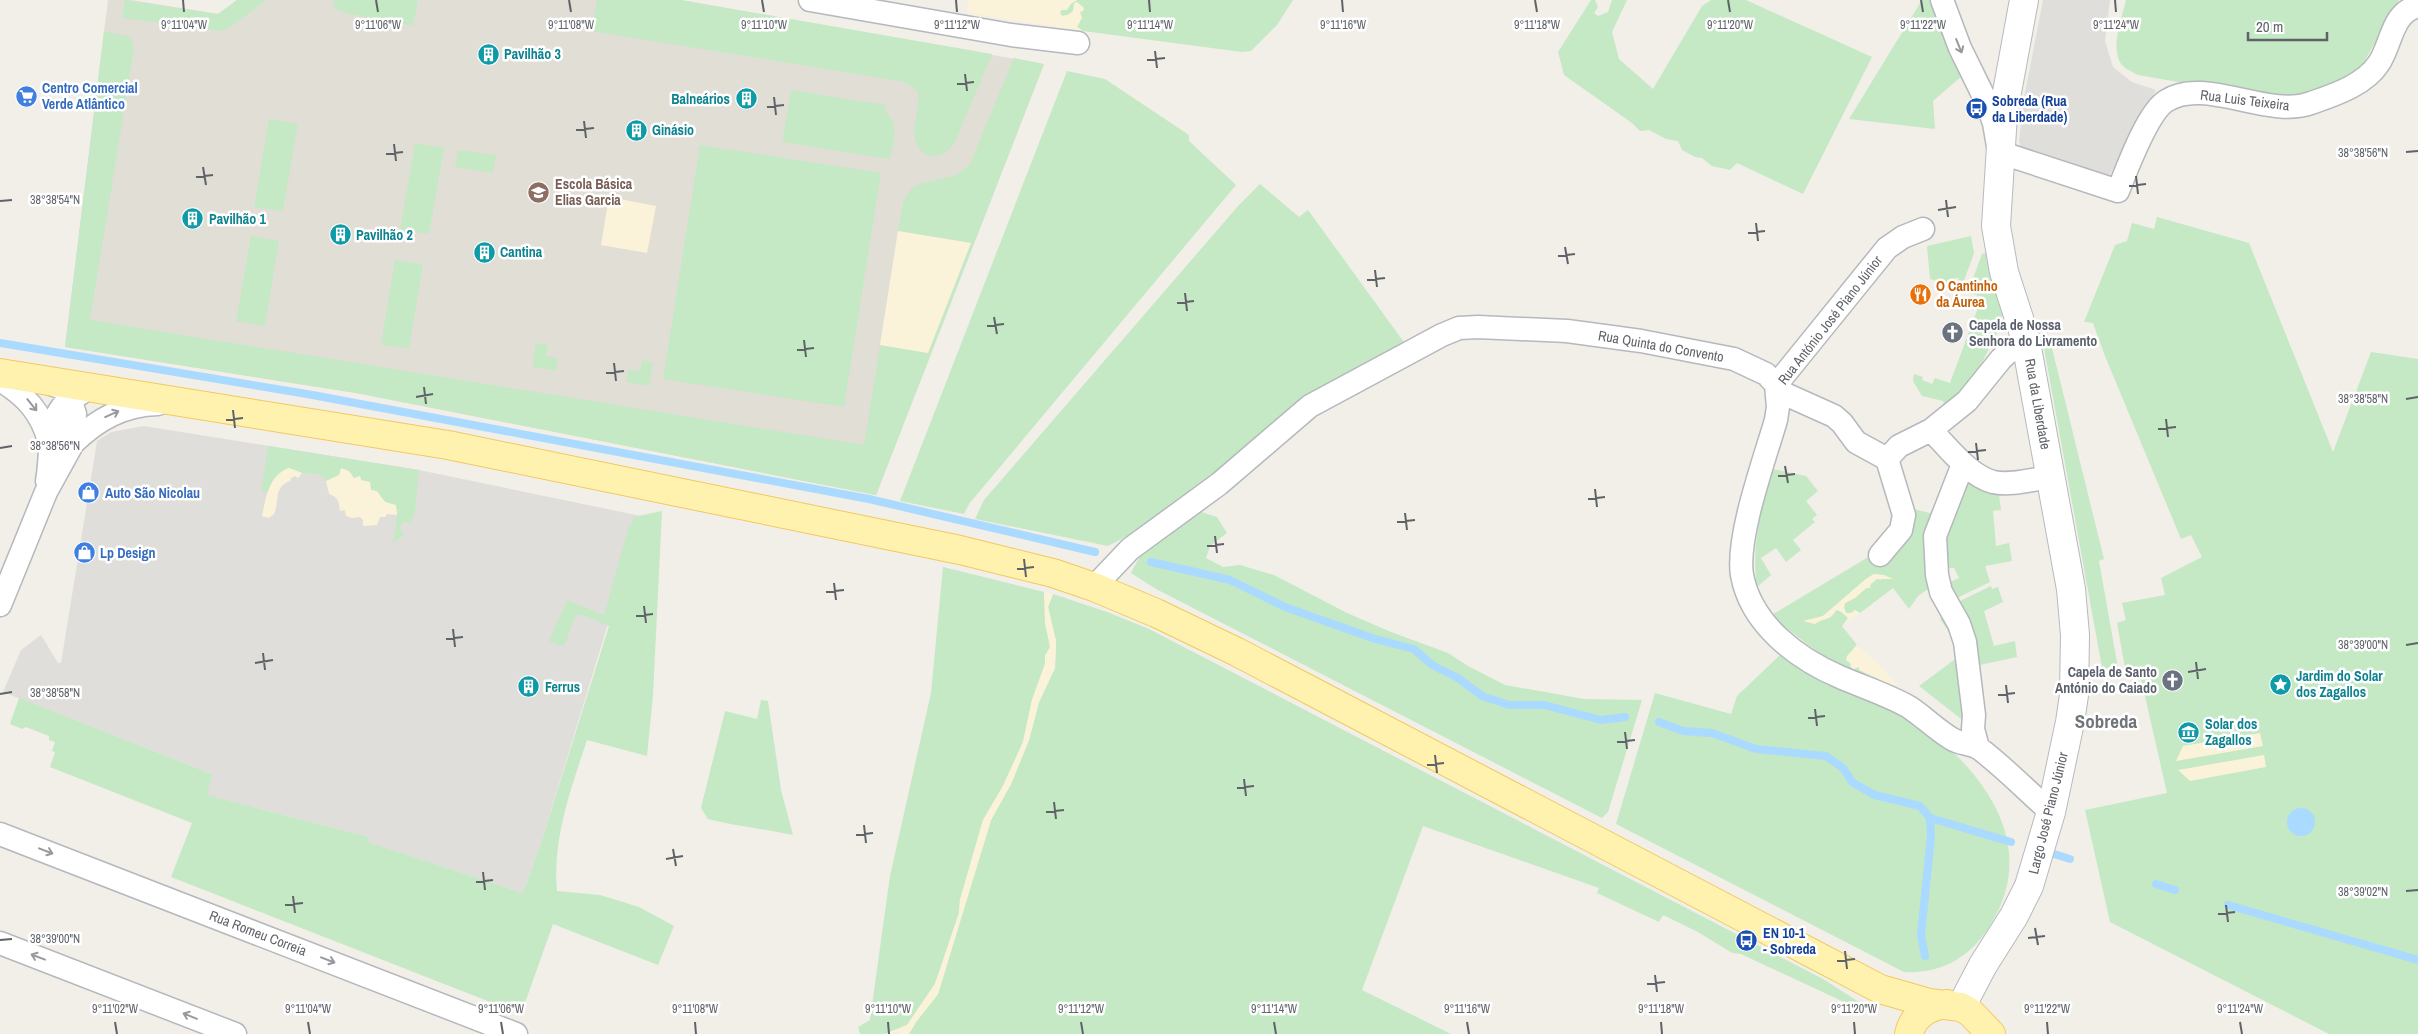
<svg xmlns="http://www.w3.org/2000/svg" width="2418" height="1034" viewBox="0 0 2418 1034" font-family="'Archivo Narrow',sans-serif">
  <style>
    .industrial { fill: #e0deda }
    .education { fill: #e1ded6 }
    .green { fill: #c5e8c5 }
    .sand { fill: #fbf3d9 }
    .water { fill: #aadaff }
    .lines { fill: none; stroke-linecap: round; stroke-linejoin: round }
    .stream { stroke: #aadaff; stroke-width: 8 }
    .street-casing { stroke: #b5b8bc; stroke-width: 25 }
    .secondary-casing { stroke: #b6babf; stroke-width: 30 }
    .primary-casing { stroke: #f2c960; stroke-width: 30 }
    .street { stroke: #fff; stroke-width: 22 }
    .secondary { stroke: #fff; stroke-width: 28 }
    .primary { stroke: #fff2af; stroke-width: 28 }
    .oneway { stroke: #979a9d }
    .ticks { fill: none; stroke: #5f6368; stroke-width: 2 }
    .labels { text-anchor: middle; stroke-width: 5; stroke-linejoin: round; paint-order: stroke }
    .culture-label { font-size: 14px; font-weight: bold; fill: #0d838f; stroke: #fff; text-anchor: start }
    .shop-label { font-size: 14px; font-weight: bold; fill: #366cbe; stroke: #fff; text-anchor: start }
    .street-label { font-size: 14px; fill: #5f6368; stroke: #fff }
    .transit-label { font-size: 14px; font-weight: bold; fill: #164399; stroke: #fff; text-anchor: start }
    .education-label { font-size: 14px; font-weight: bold; fill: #785e54; stroke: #fff; text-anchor: start }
    .food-label { font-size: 14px; font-weight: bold; fill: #c56008; stroke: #fff; text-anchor: start }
    .worship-label { font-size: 14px; font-weight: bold; fill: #5b616d; stroke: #fff; text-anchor: start }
    .district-label { font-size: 19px; font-weight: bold; fill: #70757a; stroke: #fff }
    .ticks-label { font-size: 12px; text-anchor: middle; fill: #5f6368; stroke: #fff; stroke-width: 5; stroke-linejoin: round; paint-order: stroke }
  </style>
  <rect width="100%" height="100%" fill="#f1efe8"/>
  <path class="industrial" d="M2043,0H2110L2105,41L2113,67L2132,82L2156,90L2108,178L2021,149L2019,141L2024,98Z
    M144,426L419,470L641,516L541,843L523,893L367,842L369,837L206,795L212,774L3,692L21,650L41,635L58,663H61L97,441L111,432Z"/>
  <path class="education" d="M108,0H131L218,14L237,0H681L1044,64L876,495L356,393L65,347Z"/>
  <path class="green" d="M125,0L218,14L237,0H266L228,29L220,31L122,18Z
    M335,0H418L413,26L350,14L333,8Z
    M597,0H681L992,54L955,142C945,158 924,163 916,142C910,127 921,108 918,92L905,82L591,31Z
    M1077,0H1293L1277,25L1251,51L1242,52L1083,31L1077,27L1078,23L1073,11L1068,15L1062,16L1060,13L1061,10Z
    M1591,0H1595L1598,7L1594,13L1598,16L1608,12L1612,0H1627L1612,32L1619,59L1653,89L1702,6L1711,0H1746L1872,57L1803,194L1737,163L1730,170L1712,166L1702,158L1695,157L1682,150L1678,141L1666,139L1649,130L1640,131L1632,123L1564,75L1558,52Z
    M1922,0H1935L1963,75L1933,101L1935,129L1849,119Z
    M2126,0H2399L2360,69L2352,76L2309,95H2254L2138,75C2133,72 2125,69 2121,64C2110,47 2122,18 2126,0Z
    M104,31L131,37L134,49L90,320L864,445L880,345L928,353L971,243L898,231L903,202L912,188L919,184L957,175L970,164L1014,58L1044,64L876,495L356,393L65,347Z
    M1067,71L1105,79L1189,135V141L1236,185L969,504L964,514L900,501Z
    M791,90L886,105L885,112C901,123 893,143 890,159L782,142Z
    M269,119L298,124L283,211L254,207Z
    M415,143L444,148L429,234L400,230Z
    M700,145L881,173L844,407L663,379Z
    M458,150L496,155L493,173L455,167Z
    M1260,184L1299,217L1308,210L1406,345L1211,481L1133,533L1108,546L975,519L984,500L1239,205Z
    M2157,217L2249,243L2333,452L2371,352L2418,359V1034H2329L2110,922L2085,810L2167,793L2139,670L2126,673L2117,623L2126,620L2122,603L2165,595L2161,578L2202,557L2191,535L2181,539L2105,356L2093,323L2084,322L2115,245L2127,241L2132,223L2154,229Z
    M251,236L279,241L265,326L236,321Z
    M1971,236L1974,253L1961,289L1956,288L1959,278H1956L1953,286L1930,279L1927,246Z
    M1988,252L2003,308L2001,325L1968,390L1945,407L1943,401L1922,396L1913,381L1914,374L1923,377L1922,380L1932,384L1935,378L1950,383L1982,297L1968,292L1982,254Z
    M395,260L423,264L409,349L381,345Z
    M536,343L548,345L546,356L558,358L556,371L532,367Z
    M2047,344H2051L2104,559L2099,561L2119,674L2108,676L2103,673L2044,348Z
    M642,360L653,362L649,386L626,382L628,370L640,371Z
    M268,446L419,470L415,512L410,524L403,521L400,528L404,535L393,543L398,510L354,478L339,475L326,481L319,474L302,473L289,468L273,480L271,487L267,492L261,491Z
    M1773,469L1806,476L1818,491L1806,501L1817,515L1812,519L1815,522L1793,540L1801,550L1786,562L1776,548L1761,558L1771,575L1757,587C1751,544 1761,510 1773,469Z
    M1964,479L2006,494L1999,495L2001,510L1993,511L1996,546L2009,543L2012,561L1985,566L1990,582L1955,599L1948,583L1959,578L1954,568H1943L1942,537Z
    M1909,508L1938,515L1930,588L1918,596L1909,609L1893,588L1860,613L1855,610L1851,614L1846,613L1844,608V603L1855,598L1877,579L1882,580L1874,574L1866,579L1823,616L1809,622L1815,624L1819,620C1828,619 1832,618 1836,610L1841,611L1848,618L1842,626L1857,645C1848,653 1850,659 1853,669L1859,667L1865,673L1882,681L1884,685L1837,667L1789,630L1783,629L1770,616L1870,556Z
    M662,511L653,695L647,756L587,740C571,789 552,839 557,891L600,895L639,907L674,926L658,965L553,924L521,1014L171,877L192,823L50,767L55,752L52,751L55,742L49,740V736L26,727L22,729L10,724L19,698L212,774L207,795L369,837L368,842L523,893L541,843L609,626L582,615H576L564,646L549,641L567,600L604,615L629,525H632L634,517Z
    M1198,511L1217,517L1227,533L1210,546L1206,558L1223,567L1240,565L1274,575L1347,613L1391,632L1448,653L1468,666L1505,685L1584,699L1642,700L1608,812L1602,818L1156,589L1131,573L1140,556Z
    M943,567L1044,592L1050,647L1045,656V664L1032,700L1023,742L1003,786L983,820L960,900L959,913L935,984L907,1025L885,1034H860L858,1027L870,1020L890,876L931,693Z
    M1991,586L1992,589L1998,587L2003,602L1984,611L1994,646L2015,641L2017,657L1975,666L1956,603Z
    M1053,594L1107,612L1149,629L1823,979L1859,1002L1857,1008L1741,954L1732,953L1698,932L1663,915L1659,922L1597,893L1599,888L1423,826L1362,990L1451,1034H909L916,1022L938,994L991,820L1011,784L1029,740L1039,702L1055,668L1056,641L1048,607Z
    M1946,614L1960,645L1970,717L1965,722L1919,686L1958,657L1950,633L1940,619Z
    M1782,653C1812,667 1841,682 1870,697C1884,703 1899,709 1911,717C1978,765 2042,840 1991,924C1971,957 1942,974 1904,972L1616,824L1655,693L1731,714L1737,696Z
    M761,700L768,701L781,790L793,835C764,829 736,826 708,819L701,808L725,711L757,719Z"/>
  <path class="sand" d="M968,0H1077L1072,2L1067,10H1061L1060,13L1062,16L1068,15L1073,11L1074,3L1077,2L1084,8L1083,11L1080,12L1082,18L1077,27L1083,31L967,13Z
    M609,197L656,206L647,253L601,245Z
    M898,231L971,243L928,353L880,345Z
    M289,468L302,473L298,478L295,476L291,478L290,481C273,487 280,501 274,514L269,518L262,516C266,497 269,475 289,468Z
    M341,468L349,471L354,478L360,476L361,480L370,482L371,490L377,491L385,502L396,505L397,515L387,514L385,517H380L377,525L363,526V520L360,517L352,518L346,516L345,510L340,511C339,501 338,497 329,494L326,481L339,475Z
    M1874,574L1884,575L1893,579H1877L1871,582L1870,588H1865L1855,598L1845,603L1844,608L1846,613H1851L1855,610L1860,613L1847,622L1848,618C1845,614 1841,611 1836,610C1831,620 1823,618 1815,624L1803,621L1823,616L1866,579Z
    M1044,592L1053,594L1048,607L1056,641L1055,668L1039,702L1029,740L1011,784L991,820L938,994L916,1022L909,1034H901V1031L885,1034L907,1025L935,984L959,913L960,900L983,820L1003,786L1023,742L1032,700L1045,664V656L1050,647L1045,623Z
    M1857,645L1883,668L1896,684L1893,690L1884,685C1880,676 1868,674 1859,670V667L1853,669L1850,666L1851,664L1846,660L1847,656Z
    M2260,733L2263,746L2176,761L2183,746Z
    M2264,755L2266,767L2190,781L2178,770Z"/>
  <path class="water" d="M2287 822a14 14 0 1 1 28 0a14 14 0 1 1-28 0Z"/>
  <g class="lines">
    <path class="stream" d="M0,343L307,394L869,499L1095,552
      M1151,562L1230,580L1285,607L1375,639L1414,649L1432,665L1458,678L1482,696L1509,705H1544L1601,720L1625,717
      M1659,722L1683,731L1712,733L1756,749L1826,756L1843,768L1853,783L1875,795L1920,806L1930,818L1931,836L1921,935L1925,956
      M1930,818L2011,842
      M2054,854L2070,859
      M2156,884L2175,890
      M2228,905L2418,960"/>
    <defs>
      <path id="street" d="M810,0L1011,35L1078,43
        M1942,0L1960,48L1987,103L1994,123L1999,152L2118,191C2127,169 2147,113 2166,101C2204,76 2268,119 2311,103C2334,95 2365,85 2379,63C2392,44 2391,13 2418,6
        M1923,229L1903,237L1887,248L1776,385L1778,407L1776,420C1765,458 1736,537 1742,575C1751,624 1796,658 1840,677C1863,687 1888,695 1909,707C1924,717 1937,730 1952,739C1960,744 1973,744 1980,749C2005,768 2028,792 2051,812
        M0,380C26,396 41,412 49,441
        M1931,430C1947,447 1970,476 1993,482C2011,486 2033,479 2051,477
        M73,443C98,419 123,405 158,404
        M1887,459L1899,446L1931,430L1967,401L2001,359L2025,337
        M1963,464L1935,536L1937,575L1941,592L1959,624L1965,642L1974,715L1973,729L1978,748
        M47,481C53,450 44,408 80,394
        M1094,587L1130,549L1219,484L1310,406L1442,335L1459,328L1478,327L1567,331L1641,341L1734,359L1766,374L1785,394L1834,416L1842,423L1856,442L1887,459L1904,515L1901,530L1880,555
        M0,605L46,492L73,443L75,414L70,398L62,388L46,382
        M0,834L516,1034
        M0,943L235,1034"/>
      <path id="secondary" d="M1961,1007L1983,965L2014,916L2029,886L2051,812L2070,722L2074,695L2075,635L2071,589L2025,337L2004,272L1996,226L2003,114L2024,0"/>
      <path id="primary" d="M0,373L448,445L960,550L1053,573L1094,587L1156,613L1237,652L1880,989L1929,1003L1961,1007L1971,1013L1991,1034
        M1909,1034C1913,1015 1929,1006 1947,1004"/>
    </defs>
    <use href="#street" class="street-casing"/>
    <use href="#secondary" class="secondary-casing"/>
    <use href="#primary" class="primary-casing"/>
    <use href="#street" class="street"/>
    <use href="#secondary" class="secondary"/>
    <use href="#primary" class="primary"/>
  </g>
  <defs><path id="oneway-shaft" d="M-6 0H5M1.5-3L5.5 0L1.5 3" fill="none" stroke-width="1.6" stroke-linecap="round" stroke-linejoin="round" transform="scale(1.25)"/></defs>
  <g class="oneway">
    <use href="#oneway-shaft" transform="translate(1959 46) rotate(68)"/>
    <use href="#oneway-shaft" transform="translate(32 405) rotate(51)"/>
    <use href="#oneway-shaft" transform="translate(112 414) rotate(-24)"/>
    <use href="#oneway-shaft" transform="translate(46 851) rotate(21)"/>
    <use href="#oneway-shaft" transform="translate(38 957) rotate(-159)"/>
    <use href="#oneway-shaft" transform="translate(328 960) rotate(21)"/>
    <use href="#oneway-shaft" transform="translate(190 1016) rotate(-158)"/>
  </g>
  <path class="ticks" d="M183,0L184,12M376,0L378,12M569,0L571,12M762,0L764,12M956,0L957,12M1149,0L1150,12M1342,0L1343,12M1535,0L1537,12M1728,0L1730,12M1921,0L1923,12M2115,0L2116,12M1155,51L1157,68M1147,60L1165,58M965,74L967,91M957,84L974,82M774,97L776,115M767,107L784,105M584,121L586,138M576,130L594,128M394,144L396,161M2406,152L2418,151M386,154L403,152M203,167L206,185M2136,176L2138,194M196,177L213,175M2129,186L2146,184M1946,200L1948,217M0,201L12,200M1938,210L1956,207M1756,223L1758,241M1748,233L1765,231M1565,247L1568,264M1558,256L1575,254M1375,270L1377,287M1367,280L1385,278M1185,293L1187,311M1177,303L1194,301M994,317L997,334M987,326L1004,324M804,340L806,357M797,350L814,348M614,363L616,381M606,373L624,371M424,387L426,404M416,397L433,394M2406,399L2418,397M233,410L235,428M2166,419L2168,437M226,420L243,418M2158,429L2176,427M1976,443L1978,460M0,448L12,446M1968,452L1986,450M1785,466L1788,483M1778,476L1795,474M1595,489L1597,507M1588,499L1605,497M1405,513L1407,530M1397,522L1415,520M1215,536L1217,553M1207,546L1224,544M1024,559L1026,577M1017,569L1034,567M834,583L836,600M826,592L844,590M644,606L646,623M636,616L653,614M453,629L455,647M446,639L463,637M2406,645L2418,643M263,653L265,670M2196,662L2198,679M255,663L273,660M2188,672L2206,669M2006,685L2008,703M0,694L12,692M1998,695L2015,693M1815,709L1817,726M1808,718L1825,716M1625,732L1627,749M1617,742L1635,740M1435,755L1437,773M1427,765L1444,763M1244,779L1246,796M1237,788L1254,786M1054,802L1056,819M1046,812L1064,810M864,825L866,843M856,835L873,833M673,849L676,866M666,859L683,856M483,872L485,890M476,882L493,880M2406,891L2418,890M293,896L295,913M285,905L303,903M2226,905L2228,922M2218,914L2235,912M2035,928L2038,945M2028,938L2045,936M0,940L12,939M1845,951L1847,969M1837,961L1855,959M1655,975L1657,992M1647,984L1665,982M115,1022L117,1034M308,1022L310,1034M501,1022L503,1034M695,1022L696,1034M888,1022L889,1034M1081,1022L1083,1034M1274,1022L1276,1034M1467,1022L1469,1034M1661,1022L1662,1034M1854,1022L1855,1034M2047,1022L2048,1034M2240,1022L2242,1034"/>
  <defs>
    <symbol id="building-disc" viewBox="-11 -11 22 22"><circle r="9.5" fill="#0f9aa8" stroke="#fff"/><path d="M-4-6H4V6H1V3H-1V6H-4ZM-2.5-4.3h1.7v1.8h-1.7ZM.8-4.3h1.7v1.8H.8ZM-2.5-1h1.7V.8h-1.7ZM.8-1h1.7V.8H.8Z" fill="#fff"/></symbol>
    <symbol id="supermarket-disc" viewBox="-11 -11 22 22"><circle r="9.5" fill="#3f7fe0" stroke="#fff"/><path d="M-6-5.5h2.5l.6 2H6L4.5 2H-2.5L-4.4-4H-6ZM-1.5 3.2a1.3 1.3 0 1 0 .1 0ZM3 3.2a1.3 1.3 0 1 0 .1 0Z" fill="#fff"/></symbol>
    <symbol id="bus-disc" viewBox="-11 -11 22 22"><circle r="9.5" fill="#1a4fb4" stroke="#fff"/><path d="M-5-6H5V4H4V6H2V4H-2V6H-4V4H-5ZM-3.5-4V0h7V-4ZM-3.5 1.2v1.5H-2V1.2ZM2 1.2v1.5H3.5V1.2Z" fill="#fff"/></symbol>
    <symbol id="school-disc" viewBox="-11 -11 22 22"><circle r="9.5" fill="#8d6e63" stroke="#fff"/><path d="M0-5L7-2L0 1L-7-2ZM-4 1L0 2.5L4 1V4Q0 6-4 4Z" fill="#fff"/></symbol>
    <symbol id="restaurant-disc" viewBox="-11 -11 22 22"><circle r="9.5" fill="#e8710a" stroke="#fff"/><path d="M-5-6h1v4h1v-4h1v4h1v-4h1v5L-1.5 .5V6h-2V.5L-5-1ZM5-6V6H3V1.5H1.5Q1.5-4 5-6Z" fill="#fff"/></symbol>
    <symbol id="church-disc" viewBox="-11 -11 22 22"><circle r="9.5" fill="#6b7280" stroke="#fff"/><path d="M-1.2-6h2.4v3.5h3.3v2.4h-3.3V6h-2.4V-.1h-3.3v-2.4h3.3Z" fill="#fff"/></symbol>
    <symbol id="shop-disc" viewBox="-11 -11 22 22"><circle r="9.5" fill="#3f7fe0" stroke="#fff"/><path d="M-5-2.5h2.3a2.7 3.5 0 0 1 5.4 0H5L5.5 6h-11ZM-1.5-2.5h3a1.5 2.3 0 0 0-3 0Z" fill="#fff"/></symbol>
    <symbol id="sight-disc" viewBox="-11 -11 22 22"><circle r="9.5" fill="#0f9aa8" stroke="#fff"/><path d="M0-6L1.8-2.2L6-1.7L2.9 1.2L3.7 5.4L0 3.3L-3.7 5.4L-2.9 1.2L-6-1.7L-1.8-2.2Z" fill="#fff"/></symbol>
    <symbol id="museum-disc" viewBox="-11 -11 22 22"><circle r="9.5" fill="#0f9aa8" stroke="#fff"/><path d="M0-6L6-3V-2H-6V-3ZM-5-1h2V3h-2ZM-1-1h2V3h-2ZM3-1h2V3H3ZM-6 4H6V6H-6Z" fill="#fff"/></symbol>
  </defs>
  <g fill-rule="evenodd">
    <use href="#building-disc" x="476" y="42" width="25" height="25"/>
    <use href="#supermarket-disc" x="14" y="84" width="25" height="25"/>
    <use href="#building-disc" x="734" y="86" width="25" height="25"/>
    <use href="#bus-disc" x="1964" y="96" width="25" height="25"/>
    <use href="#building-disc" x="624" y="118" width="25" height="25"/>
    <use href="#school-disc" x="526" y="180" width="25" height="25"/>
    <use href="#building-disc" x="180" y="206" width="25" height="25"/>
    <use href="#building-disc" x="328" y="222" width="25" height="25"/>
    <use href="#building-disc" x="472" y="240" width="25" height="25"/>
    <use href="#restaurant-disc" x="1908" y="282" width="25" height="25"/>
    <use href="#church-disc" x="1940" y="320" width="25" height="25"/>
    <use href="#shop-disc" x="76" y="480" width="25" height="25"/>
    <use href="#shop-disc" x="72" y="540" width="25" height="25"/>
    <use href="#church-disc" x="2160" y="668" width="25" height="25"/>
    <use href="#sight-disc" x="2268" y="672" width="25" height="25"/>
    <use href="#building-disc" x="516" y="674" width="25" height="25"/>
    <use href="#museum-disc" x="2176" y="720" width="25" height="25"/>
    <use href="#bus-disc" x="1734" y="928" width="25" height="25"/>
  </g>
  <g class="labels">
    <g class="culture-label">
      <text x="504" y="59">Pavilhão 3</text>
      <text x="730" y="104" text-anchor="end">Balneários</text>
      <text x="652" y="135">Ginásio</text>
      <text x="209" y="224">Pavilhão 1</text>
      <text x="356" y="240">Pavilhão 2</text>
      <text x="500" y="257">Cantina</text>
      <text x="2296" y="681">Jardim do Solar<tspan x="2296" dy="16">dos Zagallos</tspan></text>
      <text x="545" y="692">Ferrus</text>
      <text x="2205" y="729">Solar dos<tspan x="2205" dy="16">Zagallos</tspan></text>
    </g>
    <g class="shop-label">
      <text x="42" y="93">Centro Comercial<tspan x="42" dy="16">Verde Atlântico</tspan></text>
      <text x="105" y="498">Auto São Nicolau</text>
      <text x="100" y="558">Lp Design</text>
    </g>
    <g class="street-label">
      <text transform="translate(2245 100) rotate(7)" y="5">Rua Luis Teixeira</text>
      <text transform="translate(1830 320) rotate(-52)" y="5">Rua António José Piano Júnior</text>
      <text transform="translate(1661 346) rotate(10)" y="5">Rua Quinta do Convento</text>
      <text transform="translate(2038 404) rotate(80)" y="5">Rua da Liberdade</text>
      <text transform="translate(2048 813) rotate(-76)" y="5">Largo José Piano Júnior</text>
      <text transform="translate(258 933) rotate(21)" y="5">Rua Romeu Correia</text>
    </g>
    <g class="transit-label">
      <text x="1992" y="106">Sobreda (Rua<tspan x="1992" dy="16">da Liberdade)</tspan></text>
      <text x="1763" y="938">EN 10-1<tspan x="1763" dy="16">- Sobreda</tspan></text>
    </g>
    <g class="education-label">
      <text x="555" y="189">Escola Básica<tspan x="555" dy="16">Elias Garcia</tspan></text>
    </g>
    <g class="food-label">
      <text x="1936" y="291">O Cantinho<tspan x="1936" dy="16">da Áurea</tspan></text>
    </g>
    <g class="worship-label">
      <text x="1969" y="330">Capela de Nossa<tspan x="1969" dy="16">Senhora do Livramento</tspan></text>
      <text x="2157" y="677" text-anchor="end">Capela de Santo<tspan x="2157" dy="16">António do Caiado</tspan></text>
    </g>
    <g class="district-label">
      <text x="2106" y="728">Sobreda</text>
    </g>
  </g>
  <g class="ticks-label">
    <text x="184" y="29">9°11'04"W</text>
    <text x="378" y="29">9°11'06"W</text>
    <text x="571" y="29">9°11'08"W</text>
    <text x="764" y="29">9°11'10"W</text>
    <text x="957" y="29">9°11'12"W</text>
    <text x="1150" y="29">9°11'14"W</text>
    <text x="1343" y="29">9°11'16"W</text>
    <text x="1537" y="29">9°11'18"W</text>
    <text x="1730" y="29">9°11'20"W</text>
    <text x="1923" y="29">9°11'22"W</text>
    <text x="2116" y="29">9°11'24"W</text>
    <text x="2363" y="157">38°38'56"N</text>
    <text x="55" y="204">38°38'54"N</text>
    <text x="2363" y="403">38°38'58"N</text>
    <text x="55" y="450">38°38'56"N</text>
    <text x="2363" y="649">38°39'00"N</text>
    <text x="55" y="697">38°38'58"N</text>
    <text x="2363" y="896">38°39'02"N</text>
    <text x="55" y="943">38°39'00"N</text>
    <text x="115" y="1013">9°11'02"W</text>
    <text x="308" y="1013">9°11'04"W</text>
    <text x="501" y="1013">9°11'06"W</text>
    <text x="695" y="1013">9°11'08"W</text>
    <text x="888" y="1013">9°11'10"W</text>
    <text x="1081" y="1013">9°11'12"W</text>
    <text x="1274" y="1013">9°11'14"W</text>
    <text x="1467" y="1013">9°11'16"W</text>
    <text x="1661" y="1013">9°11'18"W</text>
    <text x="1854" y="1013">9°11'20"W</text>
    <text x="2047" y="1013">9°11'22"W</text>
    <text x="2240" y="1013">9°11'24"W</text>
  </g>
  <path d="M2248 32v8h79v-8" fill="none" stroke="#5f6368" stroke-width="2.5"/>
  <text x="2256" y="32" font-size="15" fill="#5f6368" stroke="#ffffff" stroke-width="4" paint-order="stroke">20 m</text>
</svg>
